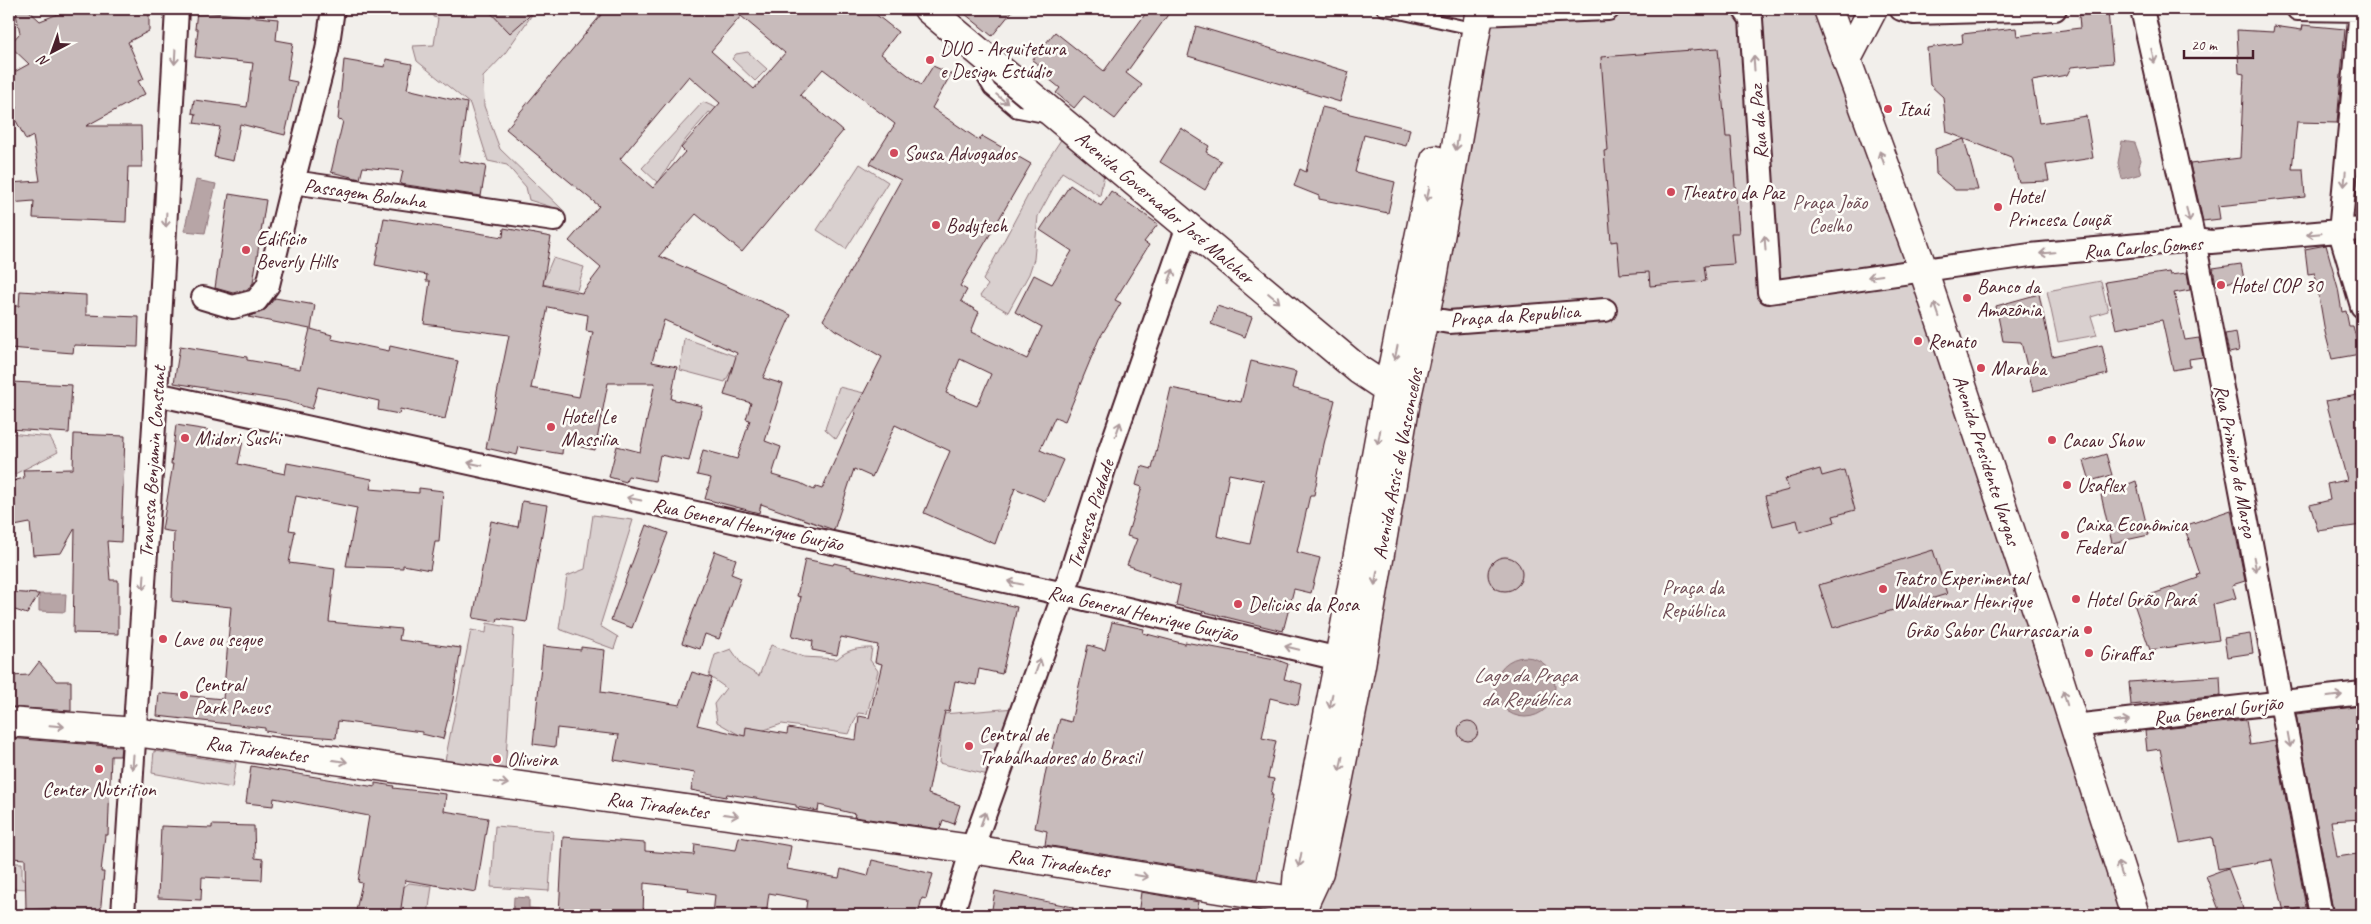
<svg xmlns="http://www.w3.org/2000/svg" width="2371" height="924" viewBox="0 0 2371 924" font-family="Caveat,sans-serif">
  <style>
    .green { fill: #d9d0cf; stroke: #92787d }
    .water { fill: #b7a5a6; stroke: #8b6f75 }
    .building { fill: #c8bbbb; stroke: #4a1f2b; fill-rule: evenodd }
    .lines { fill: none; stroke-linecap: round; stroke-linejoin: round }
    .lane-casing { stroke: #4a1f2b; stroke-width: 15 }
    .street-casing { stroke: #4a1f2b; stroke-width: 26 }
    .secondary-casing { stroke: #4a1f2b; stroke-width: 31 }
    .primary-casing { stroke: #4a1f2b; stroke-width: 31 }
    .lane { stroke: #fdfcf7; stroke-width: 11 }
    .street { stroke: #fdfcf7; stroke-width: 22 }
    .secondary { stroke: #fdfcf7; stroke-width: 28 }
    .primary { stroke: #fdfcf7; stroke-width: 28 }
    .oneway { stroke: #ac999b }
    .poi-dot { fill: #d1495b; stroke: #fdfcf7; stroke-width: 2 }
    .labels { text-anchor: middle; stroke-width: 5; stroke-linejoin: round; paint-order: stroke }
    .poi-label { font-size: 20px; fill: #4a1f2b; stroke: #fdfcf7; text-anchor: start }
    .street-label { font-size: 20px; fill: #4a1f2b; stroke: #fdfcf7 }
    .park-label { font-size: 20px; fill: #6e4b54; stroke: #fdfcf7 }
    .water-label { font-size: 21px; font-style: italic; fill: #704e56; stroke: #fdfcf7 }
  </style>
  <rect width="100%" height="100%" fill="#f2efeb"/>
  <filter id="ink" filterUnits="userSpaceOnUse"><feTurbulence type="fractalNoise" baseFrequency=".02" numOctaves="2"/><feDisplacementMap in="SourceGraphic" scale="10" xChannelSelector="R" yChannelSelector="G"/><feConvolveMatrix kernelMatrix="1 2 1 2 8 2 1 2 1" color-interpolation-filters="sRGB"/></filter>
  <g filter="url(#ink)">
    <path class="green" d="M433,9H536L503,56L483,77L484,106L500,149L564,211L529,200L526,187L507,165L488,161L470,104L417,61L413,46L434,45L438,18L433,17Z
      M1480,9H1828L2135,915H1299Z
      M1837,9H1862L1846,35Z
      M748,52L767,69L755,81L732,59L736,54Z
      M703,102L726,112L722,119L709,112L686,139L658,183L642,168Z
      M1066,132L1105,168L1100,196L1062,172L1038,216L1034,259L1029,274L1008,312L980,296L988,285L983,280L1043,167Z
      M860,164L888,182L846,249L817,230Z
      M2358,171H2362V217L2354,218Z
      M553,258L584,267L577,290L542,284Z
      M2101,281L2108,311L2091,316L2097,335L2058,342L2047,291Z
      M684,338L738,357L725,382L680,370Z
      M839,387L864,393L836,439L825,429Z
      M9,433L50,437L58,452L9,477Z
      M593,515L633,520L600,626L618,637L614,649L559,629L567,576L585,569Z
      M487,623L514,628L505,774L444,766L471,630L486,633Z
      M771,645L804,657L837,659C848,649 857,648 872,648L870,660L878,671L867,714L858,713L849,734L782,724L743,737L717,722L714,704L726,688L709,676L715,655L731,649L743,666L759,676Z
      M1015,708L988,775L939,763C941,746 940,731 943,714Z
      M154,751L236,763L232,788L152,773Z
      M495,826L553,831L549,891L491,887Z
      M9,863H22V880L30,881V889L9,888Z
      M409,883L432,886L428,915H388L375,910Z"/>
    <path class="water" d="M2122,141L2135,143L2141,160L2139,166L2141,174L2122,179L2118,163Z
      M196,180L216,184L205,233L184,231Z
      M39,594H66L65,612L39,611Z
      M1495 687a30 30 0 1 1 60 0a30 30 0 1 1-60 0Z
      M514,897L529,898V908L539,909L538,915H513Z"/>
    <path class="building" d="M15,9H27L40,21L71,9H149V31L128,42L144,79L138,81L145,94L86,126H141L142,167H128L126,222L33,218L34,201L9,203V183L40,181L33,136L26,140L11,111L17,108L9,92V75L29,64L9,45L20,33Z
      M487,9H537L510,33Z
      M606,9H869L898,32L881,54L921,85L933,66L951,74L932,108L979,140L982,136L1031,164L960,286L967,290L961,301L979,312L971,332L1027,359L1042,327L1015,312L1034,275L1052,284L1072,251L1040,230L1070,185L1101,206L1111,191L1158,224L1144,242L1149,245L1115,300L1121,303L1099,339L1065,421L1055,417L1040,450L1063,460L1045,501L1015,488L995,544L924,513L950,451L895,425L872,477L854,469L834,530L761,504L759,513L705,499L711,478L697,475L703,450L737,459L750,420L746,419L751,403L724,395L737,353L664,320L652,362L677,367L671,399L702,406L689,461L660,455L655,481L628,476L626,482L609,477L617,446L640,452L655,383H608L595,450L563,443L562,454L519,447L517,455L486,448L509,335L424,324L430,281H426L427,275L375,265L384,218L503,237L504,228L551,237L543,285L582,293L601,268L569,241L599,206L506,129ZM741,16L785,53L754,89L711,51ZM823,69L895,124L870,164L901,180L823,320L835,330L882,357L854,412L856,413L822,489L816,487L814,490L800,483L772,475L781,447L765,441L783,384L763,378L791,315L659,256L696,214L742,252L843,131L800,95ZM689,76L720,103L681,148L685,152L653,188L620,159ZM548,307L588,315L586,331L593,332L579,397L531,388ZM960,359L991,374L977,406L946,393Z
      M959,9H1014L992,36Z
      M1149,9H1172L1126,73L1142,85L1115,119L1084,96L1074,108L1056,93L1060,88L1044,75L1047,71L1032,60L1055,32L1104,71Z
      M197,11L278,19L276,40L293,43L287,80L297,82L285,135L240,124L233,161L214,157L220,127L194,123L196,114L192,113L194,100L247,107L253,63L195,57L198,29H195Z
      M2108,12L2113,63L2071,67L2067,75L2032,81L2039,123L2086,116L2093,158L2046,165L2049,181L2019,182L2011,157L1947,132L1943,97L1930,85L1927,48L1963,43L1962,34L2016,28L2017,36L2080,28L2079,15Z
      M2303,25L2345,29L2337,123L2297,122L2292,169H2303L2305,197L2218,206L2220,219L2203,221L2190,164L2240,158L2244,74L2239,73L2237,30L2273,32L2274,26L2302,30Z
      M1196,26L1349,72L1340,102L1188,56Z
      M1718,48L1726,137H1731L1739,233H1731L1734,264L1704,266L1706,281L1650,286L1649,272L1620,274L1617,241L1611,242L1604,151L1608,150L1601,57Z
      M386,59L412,64L407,89L467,103L459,161L486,166L481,196L400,184L403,171L363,167L360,179L331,172L343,121L338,120L344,60L385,67Z
      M1322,107L1410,129L1406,146L1364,135L1355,172L1395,182L1388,213L1319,199V196L1294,186L1300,169L1306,172Z
      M1181,128L1209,146L1206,152L1221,161L1205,190L1160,162Z
      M1964,139L1978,190H1955L1936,174L1935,149Z
      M229,194L266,200L253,283L248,289L233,293L215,288Z
      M2326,245L2338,288L2342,312L2346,311L2349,326H2353L2360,354L2332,359L2325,332L2315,273L2308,274L2305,249Z
      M2241,264L2244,279L2216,285L2213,268Z
      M2169,272L2170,275L2187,273L2190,290L2174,293L2185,340L2199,338L2203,357L2189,359L2190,367L2173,370L2162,320L2116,329L2105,282Z
      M20,291L86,295V315L139,317L138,347L74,345L73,353L9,348V306H19Z
      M2039,294L2052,356L2102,345L2108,374L2033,391L2021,342L2003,341L1996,306Z
      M275,298L315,305L311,329L332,335L331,339L389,351L390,346L458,361L445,419L400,409L399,414L378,410L379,401L318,387L312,409L286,401L174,383L180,346L247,357V360L300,369L310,329L248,317L266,309Z
      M1217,306L1252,317L1245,337L1211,324Z
      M2236,332L2239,351L2229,353L2225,334Z
      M1251,361L1296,372L1292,388L1335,400L1324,444L1314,495H1310L1297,552L1320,558L1311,593L1294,589L1283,631L1176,605L1180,586L1148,575L1149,573L1127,565L1137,539L1127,536L1142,487L1136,485L1141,466L1152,469L1171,388L1241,402ZM1229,474L1264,481L1250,544L1217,536Z
      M12,382L72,385L69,433L10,429Z
      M2362,394V453L2357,454L2362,477V525L2318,531L2310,505L2330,500L2327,484L2347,480L2326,401Z
      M176,425L208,430V432L243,441L238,464L285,474L287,463L372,479L370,489L419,493V488L443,491L439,542H435L430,570L403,565V568L346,566L357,508L296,496L289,530L295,531L289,563L335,569L329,622L401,629L399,640L461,648L453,699L443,739L422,734V732L338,721L336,738L283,734L265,731V728L157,716L159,693L223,699L231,607L172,601L174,532L162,530L173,464H171Z
      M74,434L125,436L121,542L107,541L110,580H118V634L73,633L75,528L61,553L33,555L30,523L9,527V482L24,478L23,470L73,469Z
      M2106,454L2112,475L2090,481L2084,461Z
      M1820,469L1822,476L1844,470L1855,510L1833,516L1835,522L1800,532L1797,520L1773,526L1765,496L1789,490L1785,479Z
      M2136,481L2149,535L2112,543L2101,495Z
      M522,501L547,505L527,622L498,618L497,622L473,618L491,521L518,527Z
      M2231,510L2245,581L2232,585L2236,598L2213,604L2219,640L2150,650L2133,601L2198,578L2197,575L2200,574L2184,526Z
      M646,525L668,533L632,628L611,620Z
      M1933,550L1947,594L1833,628L1819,585Z
      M715,551L736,559L731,574L741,578L719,639L705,634L700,649L682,643Z
      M1488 574a17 17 0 1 1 34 0a17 17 0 1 1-34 0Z
      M805,559L833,565L834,563L851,567V569L1017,607L1002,674L979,669L976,685L955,681L949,712L945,711L928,794L960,805L954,824L943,820L940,829L854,817L855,814L819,805L818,811L796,807V805L755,798L727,794L726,797L691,790L695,773L614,760L619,735L557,728L555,747L533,744L543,646L581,650V647L605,650L601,692L680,705L692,672L712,678L697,725L745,736L746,727L787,734L788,728L856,740L859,716L869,718L882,664L875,662L878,645L841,637L837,655L812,650L813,641L792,636L801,597L797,596Z
      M9,592L39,594L27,614L9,608Z
      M1112,622L1144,629L1143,633L1185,644V642L1275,659L1288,664L1284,679L1302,684L1298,705L1270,698L1262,738L1276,741L1268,778L1274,779L1271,795H1273L1257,879L1045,845L1047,831L1035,828L1046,770L1060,719L1071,722L1088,645L1105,650Z
      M2250,634L2253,653L2227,657L2224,638Z
      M39,662L56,681H71V711L9,707V676L29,675Z
      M2220,676L2221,696L2131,705L2129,682Z
      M2362,706V819L2331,821L2337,857L2357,854L2362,883V915H2334L2296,714Z
      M2246,720L2250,745L2275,741L2306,907L2284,912L2272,860L2218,869L2212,837L2180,843L2160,749L2147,751L2145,731Z
      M1458 731a10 10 0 1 1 20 0a10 10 0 1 1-20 0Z
      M9,738L121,747L120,756H111L108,835H105L101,872H104L100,915H56L57,908L26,910L25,859L11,858V847H9Z
      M251,766L375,787V783L394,786L393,788L446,794L444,811L488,818L476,892L405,880L400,915H355L362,883L358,882L369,816L274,798L273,806L246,803Z
      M212,825L254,826L255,858L263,859L262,880L202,877L201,900L158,898L161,826L212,828Z
      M563,837L645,843V851L694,855L695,844L736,850L739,837L791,846L787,869L839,878L841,869L868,876L872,860L933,874L926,899L922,898L918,915H805L807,900L769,893L766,915H713L715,895L688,891L689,888L644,883L643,915H559Z
      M2228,868L2242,905L2244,915H2221L2206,876Z
      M995,891L1073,907L1072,915H991Z
      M1141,892L1199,902L1196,915H1138Z"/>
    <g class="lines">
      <defs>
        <path id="lane" d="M1383,9L1461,26
          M986,59L984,79L990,89L1016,111L1047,117"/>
        <path id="street" d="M333,9L327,50L293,182L554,220
          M1744,9L1751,19L1769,292L2030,255L2194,240L2211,242L2362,229
          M1901,9L1914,13L2055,9
          M2142,9L2194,240L2321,915
          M2298,9L2362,10
          M2361,9L2340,232L2362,306
          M1478,14L1608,9
          M203,298L233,307L256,301L268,285L293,182
          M1425,318L1449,322L1605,310
          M156,394L1064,594L1339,659
          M2074,726L2362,693
          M123,915L156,394L177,9
          M952,915L972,849L1064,594L1110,450L1188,226"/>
        <path id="secondary" d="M9,722L135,732L972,849L1305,903"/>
        <path id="primary" d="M928,9L1359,370L1401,398
          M1828,9L1923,269L2042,625L2135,915
          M1846,61L1873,9
          M1295,908L1298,870L1339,659L1388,389L1435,160
          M1299,915L1319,872L1336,793L1361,665L1406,401L1433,278L1480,9"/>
      </defs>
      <use href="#lane" class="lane-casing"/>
      <use href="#street" class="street-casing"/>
      <use href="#secondary" class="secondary-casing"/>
      <use href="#primary" class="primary-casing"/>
      <use href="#lane" class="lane"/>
      <use href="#street" class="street"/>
      <use href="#secondary" class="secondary"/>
      <use href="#primary" class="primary"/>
    </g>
    <defs><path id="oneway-shaft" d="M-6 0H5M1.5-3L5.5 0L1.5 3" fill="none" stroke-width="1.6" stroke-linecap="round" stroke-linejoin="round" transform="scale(1.25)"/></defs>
    <g class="oneway">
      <use href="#oneway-shaft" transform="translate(2153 56) rotate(77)"/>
      <use href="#oneway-shaft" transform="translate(175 57) rotate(93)"/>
      <use href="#oneway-shaft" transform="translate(1754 63) rotate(-94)"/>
      <use href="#oneway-shaft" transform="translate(1002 99) rotate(39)"/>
      <use href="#oneway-shaft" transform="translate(1457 143) rotate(100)"/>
      <use href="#oneway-shaft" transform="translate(1882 158) rotate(-110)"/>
      <use href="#oneway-shaft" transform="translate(2345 179) rotate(95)"/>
      <use href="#oneway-shaft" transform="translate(1428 194) rotate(101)"/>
      <use href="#oneway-shaft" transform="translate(2188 215) rotate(77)"/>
      <use href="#oneway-shaft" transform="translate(166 220) rotate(93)"/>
      <use href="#oneway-shaft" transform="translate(2314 234) rotate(175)"/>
      <use href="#oneway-shaft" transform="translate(1765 243) rotate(-94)"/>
      <use href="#oneway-shaft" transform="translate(2047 253) rotate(175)"/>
      <use href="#oneway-shaft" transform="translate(1171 276) rotate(-71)"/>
      <use href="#oneway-shaft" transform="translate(1875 276) rotate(172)"/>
      <use href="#oneway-shaft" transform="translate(1274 298) rotate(40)"/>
      <use href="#oneway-shaft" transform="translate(1937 310) rotate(-109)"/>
      <use href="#oneway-shaft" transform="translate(1396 353) rotate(102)"/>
      <use href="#oneway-shaft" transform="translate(1118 429) rotate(-71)"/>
      <use href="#oneway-shaft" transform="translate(1379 437) rotate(100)"/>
      <use href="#oneway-shaft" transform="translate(475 464) rotate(-168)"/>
      <use href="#oneway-shaft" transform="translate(634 499) rotate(-168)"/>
      <use href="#oneway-shaft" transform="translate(2255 564) rotate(79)"/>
      <use href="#oneway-shaft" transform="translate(1376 578) rotate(100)"/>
      <use href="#oneway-shaft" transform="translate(144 582) rotate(94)"/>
      <use href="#oneway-shaft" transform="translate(1015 583) rotate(-168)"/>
      <use href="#oneway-shaft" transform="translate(1292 648) rotate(-167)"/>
      <use href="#oneway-shaft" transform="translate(1038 666) rotate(-70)"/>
      <use href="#oneway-shaft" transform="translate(2335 696) rotate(-7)"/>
      <use href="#oneway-shaft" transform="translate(2065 698) rotate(-107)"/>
      <use href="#oneway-shaft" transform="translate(1331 701) rotate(101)"/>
      <use href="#oneway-shaft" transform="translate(2122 721) rotate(-7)"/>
      <use href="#oneway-shaft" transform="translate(57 726) rotate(5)"/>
      <use href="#oneway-shaft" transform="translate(2289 740) rotate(80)"/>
      <use href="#oneway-shaft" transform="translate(340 761) rotate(8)"/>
      <use href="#oneway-shaft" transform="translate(133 762) rotate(94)"/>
      <use href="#oneway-shaft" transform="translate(1341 764) rotate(101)"/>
      <use href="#oneway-shaft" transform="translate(501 783) rotate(8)"/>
      <use href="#oneway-shaft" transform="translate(731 815) rotate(8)"/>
      <use href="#oneway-shaft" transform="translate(983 819) rotate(-70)"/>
      <use href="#oneway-shaft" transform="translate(1300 860) rotate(101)"/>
      <use href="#oneway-shaft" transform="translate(2120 869) rotate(-108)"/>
      <use href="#oneway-shaft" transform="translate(1141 876) rotate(9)"/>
    </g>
  </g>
  <g class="poi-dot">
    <circle cx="930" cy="60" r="5"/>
    <circle cx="1888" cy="109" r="5"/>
    <circle cx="894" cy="153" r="5"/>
    <circle cx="1671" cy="192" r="5"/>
    <circle cx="1998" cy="207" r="5"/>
    <circle cx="936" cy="225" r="5"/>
    <circle cx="246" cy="250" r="5"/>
    <circle cx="2221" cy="285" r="5"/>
    <circle cx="1967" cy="298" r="5"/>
    <circle cx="1918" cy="341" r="5"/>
    <circle cx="1981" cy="368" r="5"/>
    <circle cx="551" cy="427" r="5"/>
    <circle cx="185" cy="438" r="5"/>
    <circle cx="2052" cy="440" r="5"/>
    <circle cx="2067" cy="485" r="5"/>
    <circle cx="2065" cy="535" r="5"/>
    <circle cx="1883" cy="589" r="5"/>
    <circle cx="2076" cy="599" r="5"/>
    <circle cx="1238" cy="604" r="5"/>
    <circle cx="2088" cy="630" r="5"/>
    <circle cx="163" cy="639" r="5"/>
    <circle cx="2089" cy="653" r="5"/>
    <circle cx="184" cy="695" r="5"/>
    <circle cx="969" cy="746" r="5"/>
    <circle cx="497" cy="759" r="5"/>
    <circle cx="99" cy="769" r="5"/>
  </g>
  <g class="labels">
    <g class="poi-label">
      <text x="940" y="55">DUO - Arquitetura<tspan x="940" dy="23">e Design Estúdio</tspan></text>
      <text x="1898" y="116">Itaú</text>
      <text x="904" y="160">Sousa Advogados</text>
      <text x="1681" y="199">Theatro da Paz</text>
      <text x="2008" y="203">Hotel<tspan x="2008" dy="23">Princesa Louçã</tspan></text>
      <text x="946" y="232">Bodytech</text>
      <text x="256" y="245">Edifício<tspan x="256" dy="23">Beverly Hills</tspan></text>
      <text x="2231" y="292">Hotel COP 30</text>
      <text x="1977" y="293">Banco da<tspan x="1977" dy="23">Amazônia</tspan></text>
      <text x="1928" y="348">Renato</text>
      <text x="1991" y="375">Maraba</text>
      <text x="561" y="423">Hotel Le<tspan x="561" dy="23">Massilia</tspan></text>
      <text x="195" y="445">Midori Sushi</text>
      <text x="2062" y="447">Cacau Show</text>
      <text x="2077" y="492">Usaflex</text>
      <text x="2075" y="531">Caixa Econômica<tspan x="2075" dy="23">Federal</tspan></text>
      <text x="1893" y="585">Teatro Experimental<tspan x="1893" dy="23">Waldermar Henrique</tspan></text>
      <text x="2086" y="606">Hotel Grão Pará</text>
      <text x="1248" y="611">Delicias da Rosa</text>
      <text x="2078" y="637" text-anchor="end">Grão Sabor Churrascaria</text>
      <text x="173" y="646">Lave ou seque</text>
      <text x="2099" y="660">Giraffas</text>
      <text x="194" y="691">Central<tspan x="194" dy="23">Park Pneus</tspan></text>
      <text x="979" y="741">Central de<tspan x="979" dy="23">Trabalhadores do Brasil</tspan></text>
      <text x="507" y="766">Oliveira</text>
      <text x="99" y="796" text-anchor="middle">Center Nutrition</text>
    </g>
    <g class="street-label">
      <text transform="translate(1758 122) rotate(-94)" y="7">Rua da Paz</text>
      <text transform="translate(365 193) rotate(8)" y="7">Passagem Bolonha</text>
      <text transform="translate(1165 207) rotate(40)" y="7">Avenida Governador José Malcher</text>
      <text transform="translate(2143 247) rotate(-4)" y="7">Rua Carlos Gomes</text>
      <text transform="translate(1515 315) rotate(-4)" y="7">Praça da Republica</text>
      <text transform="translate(1987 460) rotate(72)" y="7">Avenida Presidente Vargas</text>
      <text transform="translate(2236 461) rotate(79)" y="7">Rua Primeiro de Março</text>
      <text transform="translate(152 462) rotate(-86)" y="7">Travessa Benjamin Constant</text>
      <text transform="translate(1397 464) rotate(-79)" y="7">Avenida Assis de Vasconcelos</text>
      <text transform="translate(1090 514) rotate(-72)" y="7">Travessa Piedade</text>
      <text transform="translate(748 524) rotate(12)" y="7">Rua General Henrique Gurjão</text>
      <text transform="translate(1143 613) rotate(13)" y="7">Rua General Henrique Gurjão</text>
      <text transform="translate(2218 710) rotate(-7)" y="7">Rua General Gurjão</text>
      <text transform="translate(257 749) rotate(8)" y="7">Rua Tiradentes</text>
      <text transform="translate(658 805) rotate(8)" y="7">Rua Tiradentes</text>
      <text transform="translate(1059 863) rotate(9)" y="7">Rua Tiradentes</text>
    </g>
    <g class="park-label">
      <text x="1830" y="209">Praça João<tspan x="1830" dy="23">Coelho</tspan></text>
      <text x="1693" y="594">Praça da<tspan x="1693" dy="23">República</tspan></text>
    </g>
    <g class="water-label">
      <text x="1525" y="682">Lago da Praça<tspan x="1525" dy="24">da República</tspan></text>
    </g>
  </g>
  <rect width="2371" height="924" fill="none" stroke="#fdfcf7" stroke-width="30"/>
  <rect x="15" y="15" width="2341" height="894" fill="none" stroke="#4a1f2b" stroke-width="2" filter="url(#ink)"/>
  <g transform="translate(52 52) rotate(221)" stroke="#fdfcf7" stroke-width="4" paint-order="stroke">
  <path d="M0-4L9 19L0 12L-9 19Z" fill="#4a1f2b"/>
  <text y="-8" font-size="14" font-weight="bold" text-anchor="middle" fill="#4a1f2b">N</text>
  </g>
  <path d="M2184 50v8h69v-8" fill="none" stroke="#4a1f2b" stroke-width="2.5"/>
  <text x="2191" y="50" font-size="15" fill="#4a1f2b" stroke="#fdfcf7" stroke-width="4" paint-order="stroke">20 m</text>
</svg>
